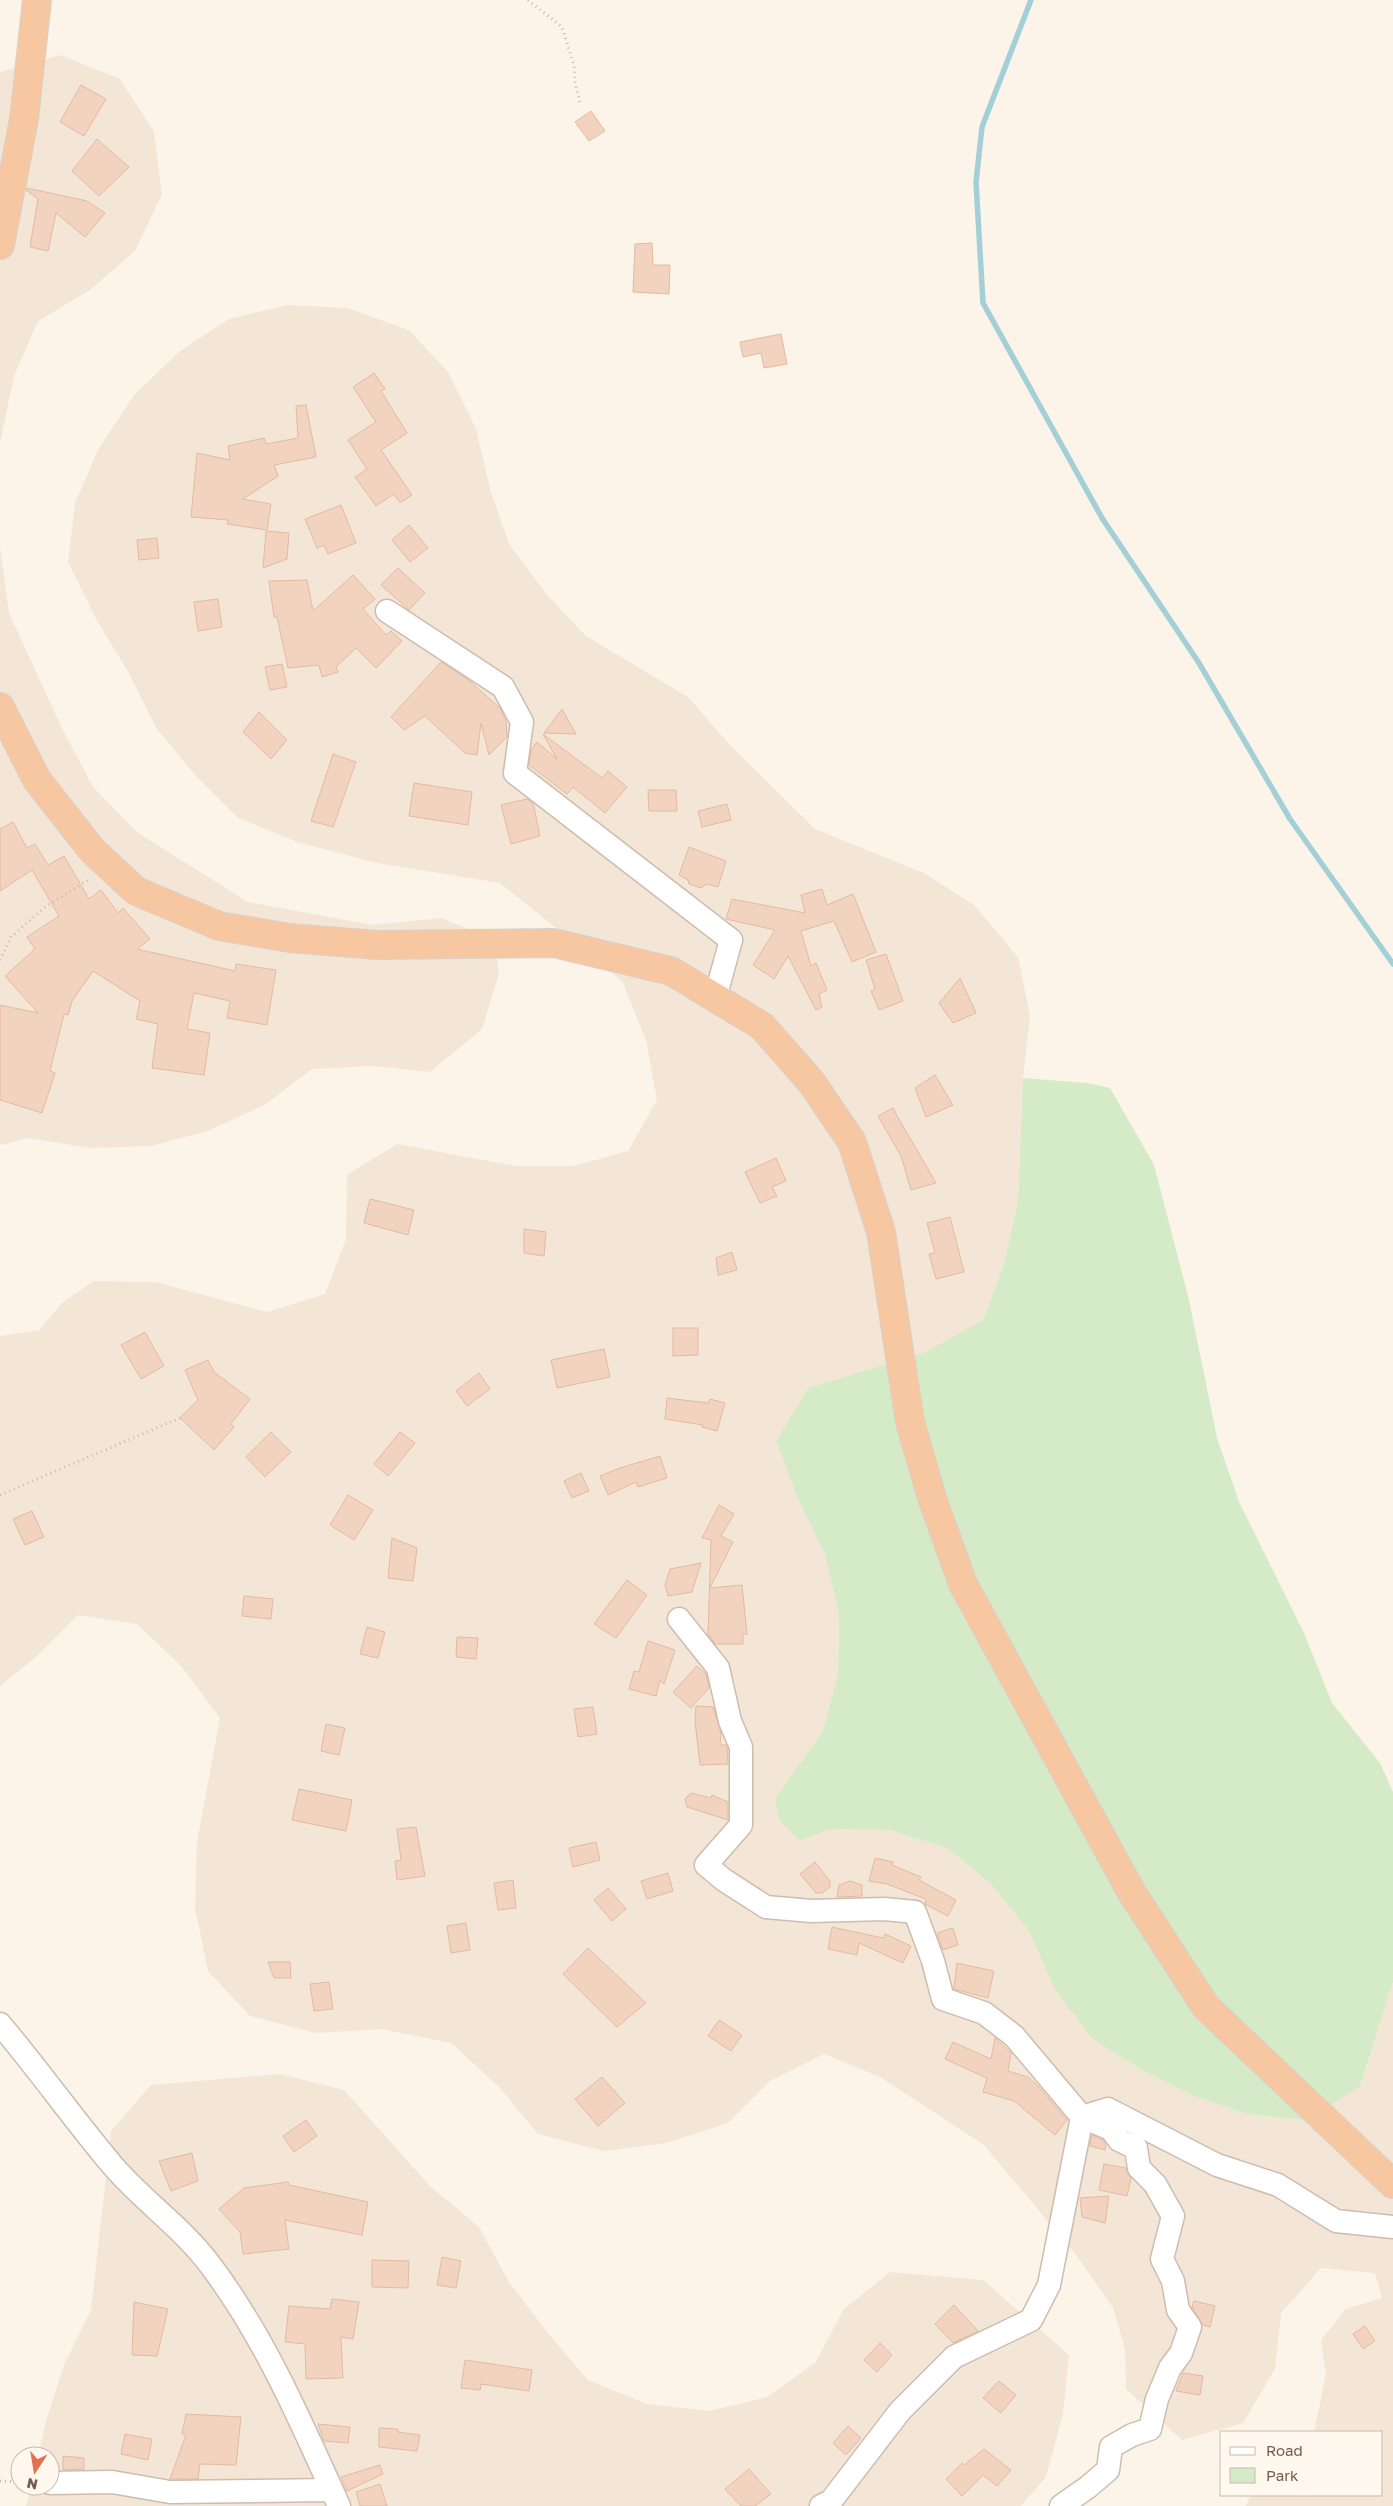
<svg xmlns="http://www.w3.org/2000/svg" width="1393" height="2506" viewBox="0 0 1393 2506" font-family="'Golos Text',sans-serif">
  <style>
    .residential { fill: #f4e6d6 }
    .green { fill: #d5eac6 }
    .lines { fill: none; stroke-linecap: round; stroke-linejoin: round }
    .stream { stroke: #a3cfd7; stroke-width: 5.5 }
    .building { fill: #f1d3c0; stroke: #e3baa0 }
    .minor-casing { stroke: #cebcae; stroke-width: 25 }
    .trunk-casing { stroke: #d9d1cd; stroke-width: 30 }
    .path { stroke: #d6b6a3; stroke-width: 3; stroke-dasharray: 1 4; stroke-linecap: butt }
    .minor { stroke: #fff; stroke-width: 22 }
    .trunk { stroke: #f6c7a1; stroke-width: 28 }
  </style>
  <rect width="100%" height="100%" fill="#fcf4e8"/>
  <path class="residential" d="M61,55L120,79L154,132L162,194L135,251L90,290L38,321L14,376L0,443V72Z
    M287,305L347,308L409,330L448,372L476,429L490,489L509,544L547,595L586,636L688,697L730,745L815,829L924,873L974,905L1018,957L1030,1016L1023,1078L1018,1200L1004,1264L983,1320L925,1352L808,1388L776,1441L797,1497L825,1554L839,1614L838,1674L823,1731L776,1799L800,1841L830,1829L890,1830L947,1848L991,1884L1029,1931L1054,1988L1142,2070L1194,2096L1248,2114L1360,2086L1393,1982V2506H1246L1250,2495H1382V2432H1314L1326,2374L1321,2340L1346,2309L1382,2298L1375,2273L1321,2268L1281,2313L1275,2369L1243,2423L1182,2440L1126,2389L1125,2349L1113,2308L1076,2255L984,2145L880,2077L824,2054L770,2081L728,2123L666,2143L604,2151L538,2134L499,2087L451,2043L381,2029L316,2033L250,2016L208,1971L195,1908L197,1842L220,1718L182,1667L137,1624L78,1615L36,1657L0,1686V1336L39,1330L63,1302L94,1281L155,1282L267,1312L325,1294L346,1239L347,1175L397,1144L516,1166H574L628,1151L657,1100L646,1040L622,981L500,883L377,863L297,842L238,818L196,776L157,729L130,675L96,619L68,562L75,503L99,448L134,395L180,351L229,319Z
    M0,546L9,613L61,726L93,787L138,833L248,902L373,925L441,918L494,939L499,973L482,1029L430,1072L373,1066L312,1069L266,1104L208,1131L151,1146L90,1148L28,1138L0,1145Z
    M280,2074L344,2090L430,2186L479,2227L509,2282L547,2332L588,2380L647,2404L709,2411L767,2397L816,2362L843,2310L890,2272L983,2280L1069,2355L1063,2414L1046,2477L1021,2506H26L31,2486H50V2456H38L47,2418L64,2365L91,2310L111,2131L151,2085Z"/>
  <path class="green" d="M1023,1078L1086,1083L1110,1088L1154,1165L1189,1300L1217,1438L1239,1502L1304,1633L1332,1703L1380,1763L1393,1792V1982L1360,2086L1307,2120L1248,2114L1194,2096L1142,2070L1092,2038L1054,1988L1029,1931L991,1884L947,1848L890,1830L830,1829L800,1841L780,1821L775,1799L823,1731L838,1674L839,1614L825,1554L797,1497L776,1441L808,1388L925,1352L983,1320L1004,1264L1018,1200Z"/>
  <g class="lines">
    <path class="stream" d="M1031,0L982,127L976,182L983,303L1102,518L1199,663L1290,819L1393,964"/>
  </g>
  <path class="building" d="M81,85L106,99L84,136L60,122Z
    M591,111L605,131L589,141L575,122Z
    M97,139L129,167L99,196L72,171Z
    M27,188L87,201L105,213L85,237L56,213L48,251L30,247L38,199L26,190Z
    M652,243L653,265H670L669,294L633,292L635,244Z
    M781,334L787,364L764,368L761,353L743,357L740,342Z
    M374,373L385,389L381,391L407,433L381,450L412,495L400,503L394,494L376,506L355,477L367,469L348,440L376,422L353,387Z
    M306,405L316,457L274,465L278,476L243,499L271,504L267,530L227,524L228,520L191,517L197,453L230,460L228,446L264,438L266,444L298,438L296,406Z
    M341,505L356,543L328,554L324,545L317,548L305,519Z
    M409,525L428,548L410,562L392,540Z
    M266,531L289,533L287,559L263,568Z
    M157,538L159,558L139,560L137,540Z
    M398,568L425,593L409,610L381,585Z
    M353,575L375,599L363,609L386,635L391,631L402,641L376,668L356,648L336,667L338,672L322,677L319,665L288,668L277,617H274L269,581L307,580L313,611Z
    M218,599L222,627L198,631L194,602Z
    M441,662L466,678L500,708L506,721L507,737L489,755L481,723L477,755L465,753L425,716L404,730L391,717Z
    M282,664L287,687L270,690L265,667Z
    M562,709L576,734L544,733Z
    M259,712L287,740L271,759L243,732Z
    M543,734L602,778L608,771L627,787L605,813L573,787L567,794L529,765L531,750L537,742L557,759Z
    M333,754L356,762L333,827L311,821Z
    M414,783L472,792L468,825L409,816Z
    M648,790H676L677,811H649Z
    M527,799L533,803L540,836L511,844L501,805Z
    M727,804L731,820L702,827L698,811Z
    M13,822L27,848L35,844L48,865L64,856L89,899L101,890L118,913L123,908L150,939L137,949L235,971L236,964L276,970L267,1025L227,1018L230,1001L194,993L187,1029L210,1033L204,1075L152,1068L158,1024L136,1019L140,1001L93,971L72,1001L68,1015L64,1014L50,1071L55,1073L42,1113L0,1100V1005L38,1013L5,976L35,949L27,937L59,916L32,870L0,891V829Z
    M689,847L726,861L718,887L706,884L701,888L689,884L688,880L679,875Z
    M822,889L827,905L853,894L876,952L852,962L834,921L801,931L811,966L816,963L827,990L819,994L822,1007L816,1010L788,956L774,979L753,965L775,930L726,919L732,899L805,913L801,895Z
    M886,954L903,1001L879,1010L871,991L875,989L866,960Z
    M960,978L976,1013L953,1023L939,1003Z
    M935,1075L953,1105L926,1117L915,1088Z
    M893,1108L900,1121L936,1183L911,1190L901,1156L878,1116Z
    M776,1158L786,1181L772,1187L777,1196L760,1203L745,1172Z
    M370,1199L414,1210L408,1235L364,1223Z
    M950,1217L964,1272L936,1279L929,1254L935,1253L927,1223Z
    M524,1229L546,1232L544,1256L524,1253Z
    M732,1252L737,1270L718,1275L716,1258Z
    M673,1328H698V1355L673,1356Z
    M145,1332L164,1366L141,1379L121,1345Z
    M604,1349L610,1377L557,1388L551,1360Z
    M208,1360L214,1372L250,1399L231,1424L234,1427L214,1450L180,1418L198,1400L185,1370Z
    M479,1373L490,1389L467,1406L456,1391Z
    M667,1398L708,1403L710,1399L725,1403L717,1431L702,1427L703,1425L665,1419Z
    M271,1432L291,1452L265,1477L246,1457Z
    M400,1432L415,1443L388,1476L374,1464Z
    M660,1456L667,1478L638,1487L636,1482L608,1495L600,1476L620,1468Z
    M581,1473L589,1491L572,1498L564,1481Z
    M348,1495L373,1510L354,1540L330,1525Z
    M719,1505L734,1514L721,1536L733,1542L710,1588L742,1585L747,1634H743V1644H715L708,1634L711,1540L702,1538Z
    M32,1511L44,1537L25,1545L13,1519Z
    M392,1538L417,1548L413,1581L388,1578Z
    M701,1563L692,1592L668,1596L665,1585L670,1569Z
    M627,1580L647,1595L616,1638L594,1624Z
    M244,1596L273,1599L271,1619L242,1616Z
    M367,1627L385,1632L378,1658L360,1654Z
    M457,1637L478,1638L476,1659L456,1657Z
    M648,1641L675,1650L664,1684L660,1680L656,1696L629,1689L634,1671L639,1672Z
    M697,1666L706,1674L709,1688L691,1708L673,1692Z
    M696,1706L713,1707L721,1733L720,1745H726L727,1747L728,1764L700,1765L695,1721Z
    M593,1707L597,1734L578,1737L574,1709Z
    M326,1724L345,1728L339,1755L321,1751Z
    M299,1789L352,1800L346,1831L292,1820Z
    M691,1793L711,1798L712,1795L728,1802V1820L687,1807L685,1799Z
    M416,1827L425,1876L397,1880L395,1861L401,1860L397,1829Z
    M596,1842L600,1860L573,1867L569,1848Z
    M875,1858L893,1862L892,1865L921,1877L919,1880L956,1900L948,1916L925,1904L926,1899L887,1884L869,1881Z
    M815,1862L830,1881V1887L822,1893H816L800,1874Z
    M668,1873L673,1891L647,1899L641,1881Z
    M513,1880L516,1908L498,1910L494,1883Z
    M850,1881L862,1885V1896L837,1897L839,1885Z
    M608,1888L626,1909L612,1921L594,1900Z
    M466,1923L470,1950L451,1953L447,1926Z
    M832,1927L883,1938L885,1934L911,1946L903,1963L859,1943L857,1955L828,1949Z
    M953,1928L958,1945L943,1950L937,1933Z
    M588,1948L646,2003L617,2027L563,1974Z
    M268,1962H290L291,1978H274Z
    M957,1963L994,1971L988,1998L954,1989Z
    M329,1982L333,2009L314,2011L310,1984Z
    M719,2020L742,2035L731,2051L708,2036Z
    M995,2038L1011,2053L1008,2071L1028,2077L1038,2086L1067,2120L1055,2135L1014,2101L983,2092L987,2078L945,2059L953,2042L991,2059Z
    M602,2077L625,2103L598,2126L575,2099Z
    M306,2120L317,2136L294,2152L283,2136Z
    M1092,2135L1103,2140L1106,2145L1105,2150L1090,2146Z
    M192,2153L198,2181L171,2191L159,2161Z
    M1104,2164L1126,2168L1131,2178L1127,2196L1099,2190Z
    M288,2182L289,2185L368,2202L362,2235L285,2220L289,2249L243,2254L240,2232L219,2209L244,2188Z
    M1109,2196L1105,2223L1082,2217L1080,2198Z
    M442,2257L461,2261L456,2288L437,2285Z
    M372,2260L409,2261L408,2288L372,2287Z
    M332,2299L359,2302L353,2339L341,2337L343,2378L306,2379L305,2344L285,2342L289,2306L330,2309Z
    M1194,2301L1215,2306L1210,2327L1203,2325L1192,2307Z
    M134,2302L168,2309L157,2356L132,2355Z
    M954,2305L978,2331L953,2343L935,2324Z
    M1365,2326L1375,2341L1363,2349L1353,2334Z
    M880,2343L892,2355L877,2372L864,2360Z
    M465,2360L532,2370L529,2391L481,2384L480,2390L461,2388Z
    M1183,2373L1203,2376L1200,2395L1176,2391Z
    M999,2381L1016,2395L1001,2413L983,2398Z
    M186,2414L241,2417L236,2465L200,2464L198,2479H170L186,2435L182,2434Z
    M318,2424L350,2427L348,2443L324,2441Z
    M848,2426L861,2438L846,2455L833,2443Z
    M379,2428L398,2429V2432L420,2435L417,2451L379,2447Z
    M125,2434L152,2439L148,2460L121,2454Z
    M984,2449L1011,2470L997,2486L983,2475L962,2496L946,2479L962,2463L964,2465Z
    M63,2456L84,2458V2469L63,2470Z
    M380,2465L383,2474L347,2491L341,2477Z
    M749,2469L771,2494L755,2506H741L725,2489Z
    M380,2484L387,2506H360L356,2492Z"/>
  <g class="lines">
    <defs>
      <path id="minor" d="M387,611L503,687L522,722L515,773L731,940L715,998
        M679,1619L718,1668L730,1721L741,1747V1825L706,1865L724,1880L766,1907L811,1911L884,1909L915,1912L933,1961L943,1999L984,2013L1014,2036L1082,2117L1111,2129L1119,2140L1136,2148L1139,2168L1155,2184L1173,2216L1162,2259L1173,2281L1178,2310L1190,2327L1181,2353L1170,2368L1157,2399L1150,2429L1132,2435L1111,2447L1108,2470L1088,2487L1061,2506
        M0,2024C39,2070 74,2120 113,2166C144,2202 183,2228 211,2266C265,2338 302,2424 339,2506
        M50,2483L112,2482L170,2492L332,2490
        M821,2506L831,2501L900,2411L954,2357L1031,2320L1049,2285L1082,2117L1108,2109L1217,2165L1278,2185L1336,2221L1393,2227"/>
      <path id="trunk" d="M0,245L24,119L37,0
        M0,707L37,780L92,850L136,891L219,926L290,938L377,945L554,943L671,971L762,1026L812,1083L852,1142L881,1232L910,1422L932,1498L963,1584L1132,1893L1206,2007L1393,2184"/>
    </defs>
    <use href="#minor" class="minor-casing"/>
    <use href="#trunk" class="trunk-casing"/>
    <path class="path" d="M528,0L562,27L574,65L575,82L580,103
      M0,960L11,937L45,907L90,879
      M0,1495L180,1418
      M0,2481L20,2482"/>
    <use href="#minor" class="minor"/>
    <use href="#trunk" class="trunk"/>
  </g>
  <rect x="1220" y="2431" width="162" height="65" fill="#fff8ee" stroke="#c8b9ad"/>
  <rect x="1230" y="2447" width="25" height="8" fill="#ffffff" stroke="#c8b9ad"/>
  <text x="1266" y="2456" font-size="15" fill="#765b4c">Road</text>
  <rect x="1230" y="2468" width="25" height="15" fill="#d5eac6" stroke="#c8b9ad"/>
  <text x="1266" y="2481" font-size="15" fill="#765b4c">Park</text>
  <g transform="translate(35 2471) rotate(192)"><circle r="24" fill="#fff8ee" stroke="#c8b9ad"/>
  <path d="M0-4L9 19L0 12L-9 19Z" fill="#e37050"/>
  <text y="-8" font-size="14" font-weight="bold" text-anchor="middle" fill="#765b4c">N</text>
  </g>
</svg>
